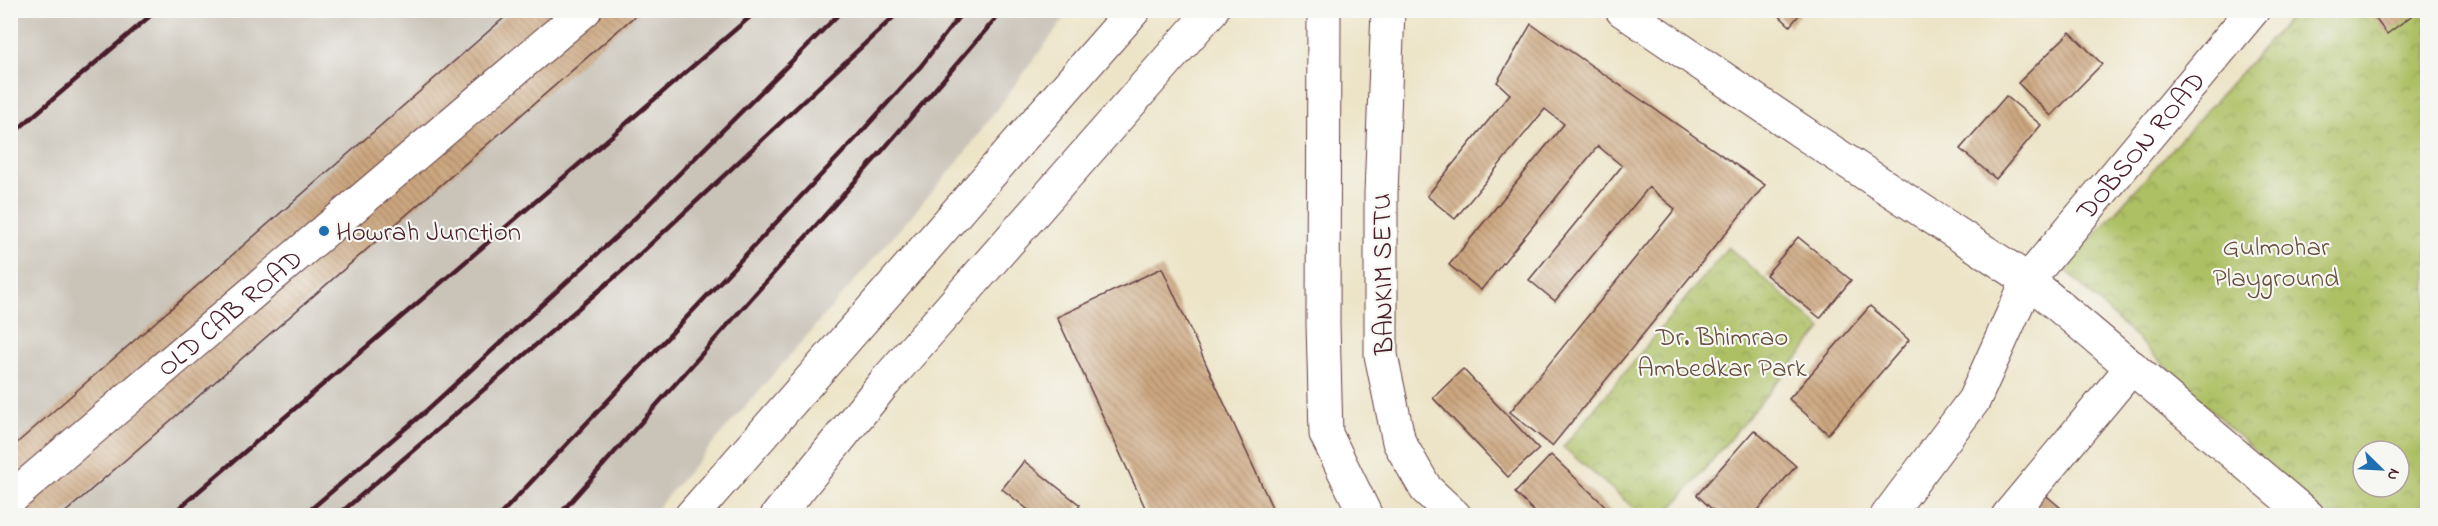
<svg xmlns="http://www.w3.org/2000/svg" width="2438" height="526" viewBox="0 0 2438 526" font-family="'Indie Flower',sans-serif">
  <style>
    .railway { fill: #c9c3b8 }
    .park { fill: url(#park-crowns); stroke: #7c7048; stroke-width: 1.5; fill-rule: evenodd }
    .building { fill: url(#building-back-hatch) }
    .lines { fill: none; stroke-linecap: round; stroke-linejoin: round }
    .minor-casing { stroke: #623d42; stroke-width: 35 }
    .major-casing { stroke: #623d42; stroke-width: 35 }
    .minor { stroke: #fff; stroke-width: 33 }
    .major { stroke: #fff; stroke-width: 33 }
    .rail { stroke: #4a1f2b; stroke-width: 4.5 }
    .poi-dot { fill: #1f6fb2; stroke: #f6f6f2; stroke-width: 2 }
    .labels { text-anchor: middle; stroke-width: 4.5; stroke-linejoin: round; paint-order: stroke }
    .street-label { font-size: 27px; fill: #4a1f2b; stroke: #f6f6f2 }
    .poi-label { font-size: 27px; fill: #4a1f2b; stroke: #f6f6f2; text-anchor: start }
    .park-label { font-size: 27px; fill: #684f3c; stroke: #f6f6f2 }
  </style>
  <defs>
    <pattern id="park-crowns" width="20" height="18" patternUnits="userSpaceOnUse" patternTransform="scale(1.5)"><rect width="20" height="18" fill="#adc064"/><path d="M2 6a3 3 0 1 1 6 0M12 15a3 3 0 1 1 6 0" fill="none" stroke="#8f9b53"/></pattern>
    <pattern id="building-back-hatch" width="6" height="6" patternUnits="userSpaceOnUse" patternTransform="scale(1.5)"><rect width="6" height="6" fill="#cca780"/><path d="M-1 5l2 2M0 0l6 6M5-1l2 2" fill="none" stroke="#a88769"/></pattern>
  </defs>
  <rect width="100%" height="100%" fill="#f6f6f2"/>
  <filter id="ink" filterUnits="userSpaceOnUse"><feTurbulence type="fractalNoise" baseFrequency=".0167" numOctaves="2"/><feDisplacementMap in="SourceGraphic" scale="12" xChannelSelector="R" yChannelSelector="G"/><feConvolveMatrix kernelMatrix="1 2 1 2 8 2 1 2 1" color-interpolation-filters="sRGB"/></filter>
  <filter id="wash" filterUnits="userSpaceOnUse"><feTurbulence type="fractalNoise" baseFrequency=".008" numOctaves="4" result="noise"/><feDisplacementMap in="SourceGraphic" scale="24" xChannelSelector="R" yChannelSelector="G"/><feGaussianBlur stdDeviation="1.35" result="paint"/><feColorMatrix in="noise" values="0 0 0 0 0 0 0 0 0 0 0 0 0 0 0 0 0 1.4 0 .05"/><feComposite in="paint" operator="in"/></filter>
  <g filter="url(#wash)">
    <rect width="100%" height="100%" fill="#ede4c7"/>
    <path class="railway" d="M10,11H1070L958,162L650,516L11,515Z"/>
    <path class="park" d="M2296,11H2427V515H2321L2064,269ZM2363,451H2399V487H2363Z
      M1728,247L1822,329L1666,515H1642L1563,447Z"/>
    <g id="blocks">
      <path class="building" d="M513,10H636L638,13L61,516H10V449Z
        M1773,10H1803L1790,26Z
        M2369,10H2419L2387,34Z
        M1531,24L1765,185L1552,446L1510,412L1675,209L1649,187L1555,301L1529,280L1622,166L1598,146L1481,290L1449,265L1564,124L1545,109L1455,219L1427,196L1510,94L1497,82Z
        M2070,32L2102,64L2051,116L2018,83Z
        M2006,96L2041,125L1996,179L1960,149Z
        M1798,237L1851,280L1820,318L1766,275Z
        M1162,268L1276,516H1149L1057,317Z
        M1870,306L1909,340L1828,434L1789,399Z
        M1463,369L1539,449L1508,477L1433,398Z
        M1754,430L1796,466L1753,516H1719L1697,495Z
        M1551,455L1616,516H1539L1515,493Z
        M1024,461L1080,505L1073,516H1036L1002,489Z
        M2041,491L2070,516H2021Z"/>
    </g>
  </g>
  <g filter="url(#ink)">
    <use href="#blocks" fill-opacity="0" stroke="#623d42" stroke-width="1.5"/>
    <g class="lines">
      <defs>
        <g id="minor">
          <path d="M1622,10L1811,138L2028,280L2308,516"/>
          <path id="s1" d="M10,499L585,10"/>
          <path d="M777,516L885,382L1212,10"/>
          <path d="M2008,516L2132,367"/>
        </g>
        <g id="major">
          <path d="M1324,10L1323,324L1326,434L1366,516"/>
          <path d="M1388,10L1381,193V355L1399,442L1426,489L1455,516"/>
          <path d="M691,516L1134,10"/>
          <path id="s2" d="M1887,516L1974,400L2028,280L2253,10"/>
        </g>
      </defs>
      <use href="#minor" class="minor-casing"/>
      <use href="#major" class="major-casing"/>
      <use href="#minor" class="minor"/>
      <use href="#major" class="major"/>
      <path class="rail" d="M10,136L157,10
        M170,516L758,10
        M303,516L427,410L617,236L843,10
        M337,516L624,269L901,10
        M499,516L856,138L921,66L964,10
        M558,516L882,151L1003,10"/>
    </g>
  </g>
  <circle class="poi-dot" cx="324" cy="231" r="6"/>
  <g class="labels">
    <g class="street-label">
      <text dy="9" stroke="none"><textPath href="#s2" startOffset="452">DOBSON ROAD</textPath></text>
      <text transform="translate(1382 274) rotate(-91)" y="9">BANKIM SETU</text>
      <text dy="9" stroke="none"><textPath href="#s1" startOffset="288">OLD CAB ROAD</textPath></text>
    </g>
    <g class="poi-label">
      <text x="336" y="240">Howrah Junction</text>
    </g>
    <g class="park-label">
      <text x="2276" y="255">Gulmohar<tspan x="2276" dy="31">Playground</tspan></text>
      <text x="1722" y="345">Dr. Bhimrao<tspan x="1722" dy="31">Ambedkar Park</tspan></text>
    </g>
  </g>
  <rect width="2438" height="526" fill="none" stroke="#f6f6f2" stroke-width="36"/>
  <g transform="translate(2381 469) rotate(114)"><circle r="28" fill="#f6f6f2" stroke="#b1a0a2" stroke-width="1.5"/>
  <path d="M0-4.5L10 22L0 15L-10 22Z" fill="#1f6fb2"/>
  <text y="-9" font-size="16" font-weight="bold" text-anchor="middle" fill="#4a1f2b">N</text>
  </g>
</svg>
